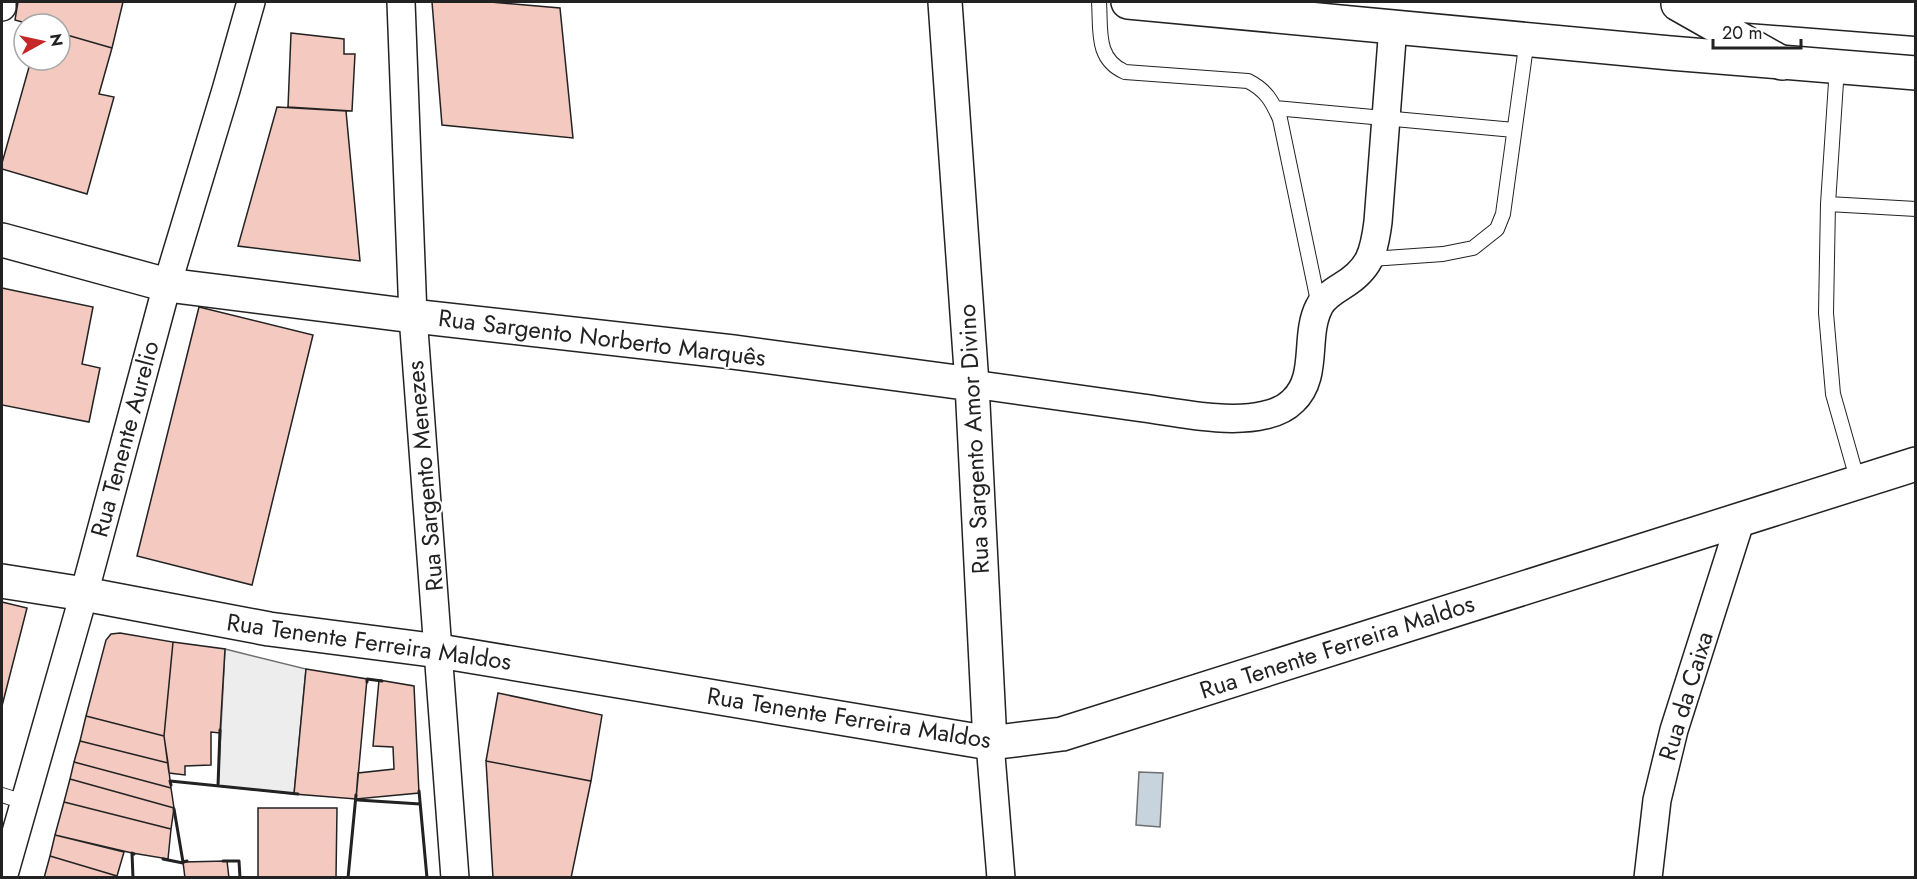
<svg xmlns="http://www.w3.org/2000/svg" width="1917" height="879" viewBox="0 0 1917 879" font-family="Jost,sans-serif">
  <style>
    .parking { fill: #ededed; stroke: #6f6f6f; stroke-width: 1.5 }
    .water { fill: #c7d3dd; stroke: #6f6f6f; stroke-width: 1.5 }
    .building { fill: #f3c9c0; stroke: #222; stroke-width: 1.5 }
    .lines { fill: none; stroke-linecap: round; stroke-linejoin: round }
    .service-casing { stroke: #222; stroke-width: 16 }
    .minor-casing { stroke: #222; stroke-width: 30 }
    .tertiary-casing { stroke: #222; stroke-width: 36 }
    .primary-casing { stroke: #222; stroke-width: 36 }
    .trunk-casing { stroke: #222; stroke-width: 36 }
    .service { stroke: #fff; stroke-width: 14 }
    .minor { stroke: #fff; stroke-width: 27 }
    .tertiary { stroke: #fff; stroke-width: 33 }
    .primary { stroke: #fff; stroke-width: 33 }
    .trunk { stroke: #fff; stroke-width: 33 }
    .wall { stroke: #222; stroke-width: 3 }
    .labels { text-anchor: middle; stroke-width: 4.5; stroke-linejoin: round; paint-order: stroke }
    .street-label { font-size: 24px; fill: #222; stroke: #fff }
  </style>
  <rect width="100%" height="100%" fill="#fff"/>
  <path class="parking" d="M225,649L306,669L294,794L218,786Z"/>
  <path class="water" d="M1139,772L1163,773L1160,827L1136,825Z"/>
  <path class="building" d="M18,2H123L112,48L60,33V24H29L15,20Z
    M432,2H490L560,8L573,138L442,125Z
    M60,33L112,48L99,94L114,97L87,194L2,169V163L31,60H60Z
    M291,33L344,39V54H355L352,111L288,107Z
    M277,107L346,111L360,261L238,246Z
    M2,288L93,307L82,364L100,368L89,422L2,405Z
    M199,307L313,335L252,585L137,556Z
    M2,602L27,608L2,706Z
    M120,633L173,642L164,736L86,716L106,640L111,634Z
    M173,642L225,649L220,733L211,732V765L185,766V775L169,773L164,736Z
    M306,669L367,679L356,799L294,794Z
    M379,680L414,686L419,793L356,799L358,773L394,769L393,747L373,746Z
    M498,693L602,715L591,781L486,761Z
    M86,716L164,736L168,763L80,741Z
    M80,741L168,763L171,788L74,762Z
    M486,761L591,781L571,878H493Z
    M74,762L171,788L174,808L70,779Z
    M70,779L174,808L171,829L64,802Z
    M64,802L171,829L168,859L132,853L55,835Z
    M258,808H337L336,878H258Z
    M55,835L124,852L117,876L50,856Z
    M50,856L117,876V878H44Z
    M227,861L229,878H185L183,862Z"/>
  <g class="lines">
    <defs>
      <path id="service" d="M1099,2C1101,29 1095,59 1125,72L1248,81C1266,90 1272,101 1280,119L1319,306
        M1837,67L1828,204L1826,313L1833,394L1858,482
        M1275,108L1514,130
        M1828,204L1916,209
        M1371,259L1443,254L1473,248L1497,229L1503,214L1527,39
        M2,795L24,802"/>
      <path id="minor" d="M401,2L413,316L455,878
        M2,7V2
        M972,384C1029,392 1086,400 1143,408C1180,413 1229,424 1265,415C1275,413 1286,408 1293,401C1319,377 1304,336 1319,307C1323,298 1334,291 1342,286C1370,269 1374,253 1378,222L1393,26
        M990,743L1001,878
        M3,878L84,594L167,285L226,90L251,2
        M1648,878L1657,800L1674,730L1741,519"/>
      <path id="tertiary" d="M945,2L972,384L990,743
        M2,240L167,285L413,316L733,352L972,384
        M2,581L84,594L269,629L439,651L990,743L1062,734L1916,464"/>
      <path id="primary" d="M1128,2L1670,53L1916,73"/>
      <path id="trunk" d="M1697,2L1916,19
        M1678,4L1782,63"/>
    </defs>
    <use href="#service" class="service-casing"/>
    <use href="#minor" class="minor-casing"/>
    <use href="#tertiary" class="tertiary-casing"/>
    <use href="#primary" class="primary-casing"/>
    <use href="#trunk" class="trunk-casing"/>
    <use href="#service" class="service"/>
    <use href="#minor" class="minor"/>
    <use href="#tertiary" class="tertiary"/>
    <use href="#primary" class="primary"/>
    <use href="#trunk" class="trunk"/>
    <path class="wall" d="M367,682V679L382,681
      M171,785L170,781L298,794
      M218,786L220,730
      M419,791L427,878
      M358,800L420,804
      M174,809L183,862L187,861
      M163,859L183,863
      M223,861H239L240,878
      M133,878L132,853L134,854
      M348,878L356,795"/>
  </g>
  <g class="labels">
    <g class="street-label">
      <text transform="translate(602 338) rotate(7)" y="8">Rua Sargento Norberto Marquês</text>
      <text transform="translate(125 439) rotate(-75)" y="8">Rua Tenente Aurelio</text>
      <text transform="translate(974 439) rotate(-93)" y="8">Rua Sargento Amor Divino</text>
      <text transform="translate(425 476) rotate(-95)" y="8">Rua Sargento Menezes</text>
      <text transform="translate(369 642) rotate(8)" y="8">Rua Tenente Ferreira Maldos</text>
      <text transform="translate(1337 647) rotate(-18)" y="8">Rua Tenente Ferreira Maldos</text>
      <text transform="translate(1686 696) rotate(-73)" y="8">Rua da Caixa</text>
      <text transform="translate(849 718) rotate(9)" y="8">Rua Tenente Ferreira Maldos</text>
    </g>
  </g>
  <rect width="1917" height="879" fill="none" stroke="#222222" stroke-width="6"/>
  <g transform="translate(42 42) rotate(82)"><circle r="28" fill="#ffffff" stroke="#a7a7a7" stroke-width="1.5"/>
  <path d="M0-4.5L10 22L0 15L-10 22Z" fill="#c62828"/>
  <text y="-9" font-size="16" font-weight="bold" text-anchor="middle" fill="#222222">N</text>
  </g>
  <path d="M1713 39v9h88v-9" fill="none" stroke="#222222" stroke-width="3"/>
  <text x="1722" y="39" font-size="18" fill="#222222" stroke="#ffffff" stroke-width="4.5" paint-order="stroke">20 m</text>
</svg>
